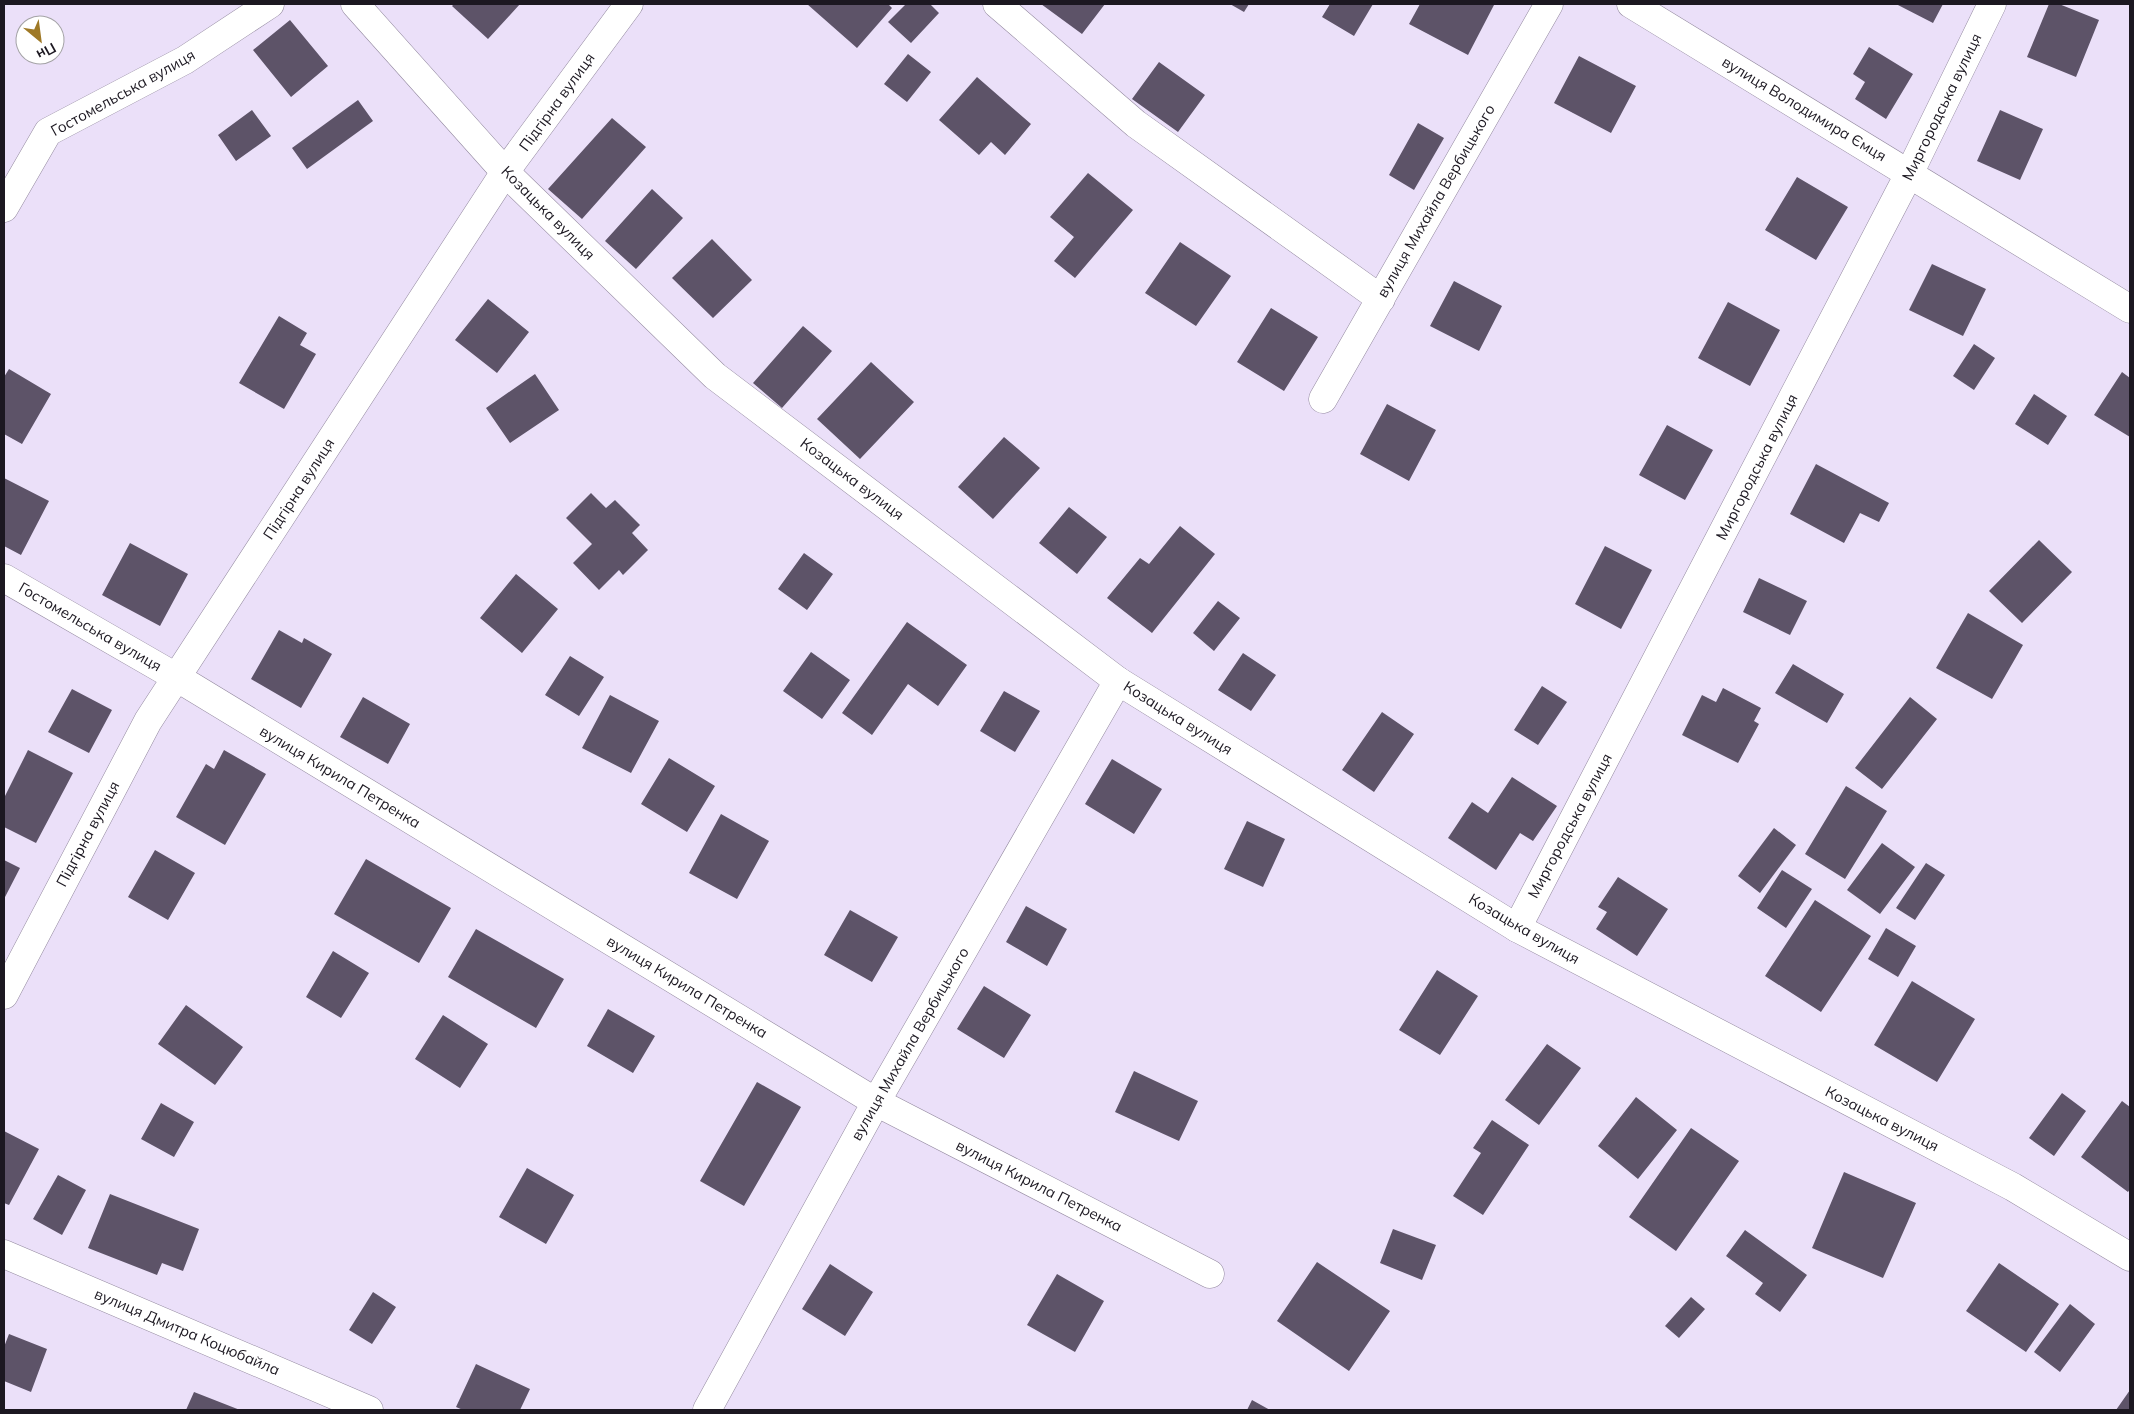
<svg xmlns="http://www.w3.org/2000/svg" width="2134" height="1414" viewBox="0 0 2134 1414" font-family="Mulish,sans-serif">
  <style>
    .building { fill: #5d5368 }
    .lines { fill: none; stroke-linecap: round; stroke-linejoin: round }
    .minor-casing { stroke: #93899f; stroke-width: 29 }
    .tertiary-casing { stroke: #93899f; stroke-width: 29 }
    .minor { stroke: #fff; stroke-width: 28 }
    .tertiary { stroke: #fff; stroke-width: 28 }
    .labels { text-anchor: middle; stroke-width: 5; stroke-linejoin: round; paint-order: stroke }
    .street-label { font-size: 15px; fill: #1c1821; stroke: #fff }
  </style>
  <rect width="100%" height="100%" fill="#ebe0f9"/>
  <path class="building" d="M454,4H520L488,39L452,6Z
    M807,4H888L892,8L857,48Z
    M906,4H930L939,13L911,43L888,22Z
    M1041,4H1105L1082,34Z
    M1230,4H1249L1244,12Z
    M1330,4H1373L1354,36L1322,17Z
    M1420,4H1491L1494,5L1468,55L1409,24Z
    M1896,4H1943L1933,23Z
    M2049,4H2059L2099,20L2076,77L2027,57Z
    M290,20L328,66L291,97L253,50Z
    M1869,47L1913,74L1886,119L1855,99L1865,82L1853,74Z
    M908,54L931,72L907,102L884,84Z
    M1579,56L1636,86L1611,133L1554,103Z
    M1159,62L1205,95L1178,132L1132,99Z
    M977,77L1031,124L1005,155L991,142L979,155L939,120Z
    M358,100L373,121L307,169L292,148Z
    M252,110L271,136L236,161L218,135Z
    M2000,110L2043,129L2020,180L1977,161Z
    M612,118L646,147L582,219L548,189Z
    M1418,123L1444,138L1414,190L1389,175Z
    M1088,173L1133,210L1075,278L1054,261L1074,237L1050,217Z
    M1797,177L1848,207L1816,260L1765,230Z
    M652,189L683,218L636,269L605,241Z
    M712,239L752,280L713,318L672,278Z
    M1180,242L1231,276L1196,326L1145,293Z
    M1932,264L1986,289L1963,336L1909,310Z
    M1454,281L1502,306L1479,351L1430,326Z
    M488,299L529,332L497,373L455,340Z
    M1728,302L1780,330L1750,386L1698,358Z
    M1271,308L1318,337L1284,391L1237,362Z
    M279,316L307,333L300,345L316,354L284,409L239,383Z
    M803,326L832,351L782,408L753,383Z
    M1974,344L1995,358L1974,390L1953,376Z
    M871,362L914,402L860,459L817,419Z
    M9,369L51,394L22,444L4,434V377Z
    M2122,372L2130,378V437L2094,415Z
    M535,374L559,410L510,443L486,408Z
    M2034,394L2067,416L2048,445L2015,424Z
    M1387,404L1436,430L1409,481L1360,454Z
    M1667,425L1713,450L1685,500L1639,475Z
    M1004,437L1040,468L993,519L958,487Z
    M1816,464L1889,503L1879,522L1860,513L1844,543L1790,514Z
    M4,478L49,501L21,555L4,546Z
    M591,493L606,508L615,500L640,525L632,533L648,550L623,575L619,570L599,590L573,563L592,544L566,518Z
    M1069,507L1107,537L1077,574L1039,543Z
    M1180,526L1215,554L1152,633L1107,598L1140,558L1149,564Z
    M2039,540L2072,572L2022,623L1989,591Z
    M130,543L188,574L160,626L102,595Z
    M1605,546L1652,570L1621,629L1575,604Z
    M804,553L833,574L807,610L778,589Z
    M516,574L558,609L522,653L480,618Z
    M1759,578L1807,601L1790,635L1743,612Z
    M1218,601L1240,618L1214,651L1193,633Z
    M1968,613L2023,645L1992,699L1936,668Z
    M907,622L967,665L938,706L908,684L872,735L842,713Z
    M279,630L302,643L304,638L332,654L301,708L251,679Z
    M811,652L850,680L822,719L783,691Z
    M1243,653L1276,675L1251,711L1218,690Z
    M570,656L604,677L579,716L545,695Z
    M1793,664L1844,694L1827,723L1775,693Z
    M1542,686L1567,702L1538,745L1514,730Z
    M1723,688L1761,708L1754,721L1759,724L1738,763L1682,735L1702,695L1716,702Z
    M72,689L112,710L89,753L48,732Z
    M1004,691L1040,711L1015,752L980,731Z
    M610,695L659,721L631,773L582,748Z
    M363,697L410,724L388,764L340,737Z
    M1910,697L1937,719L1882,789L1855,768Z
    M1382,712L1414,734L1374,792L1342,770Z
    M28,750L73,773L36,843L4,827V798Z
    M224,750L266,774L225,845L176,817L206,764L214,769Z
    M669,758L715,786L687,832L641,804Z
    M1112,759L1162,789L1134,834L1085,804Z
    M1512,777L1557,806L1533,841L1520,833L1496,870L1448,838L1472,802L1488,813Z
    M1846,786L1887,811L1845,879L1805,854Z
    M721,814L769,841L737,899L689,873Z
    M1247,821L1285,839L1263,887L1224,869Z
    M1774,828L1796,845L1760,893L1738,876Z
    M1882,843L1915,867L1880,914L1847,890Z
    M155,850L195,873L168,920L128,897Z
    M366,859L451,908L419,963L334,914Z
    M4,860L20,868L4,899Z
    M1926,863L1945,875L1915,920L1896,908Z
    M1782,870L1812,889L1786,928L1757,908Z
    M1618,877L1668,909L1637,956L1596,929L1607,912L1598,907Z
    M1815,900L1871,936L1821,1012L1765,976Z
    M1026,906L1067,929L1047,966L1006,942Z
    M850,910L898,937L872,982L824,955Z
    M1886,928L1916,946L1898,977L1868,959Z
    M476,929L564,979L536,1028L448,977Z
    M333,951L369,973L341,1018L306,997Z
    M1437,970L1478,996L1440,1055L1399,1030Z
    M1912,981L1975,1019L1937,1082L1874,1045Z
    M984,986L1031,1015L1004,1058L957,1029Z
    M186,1005L243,1047L215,1085L158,1044Z
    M608,1009L655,1036L633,1073L587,1046Z
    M443,1015L488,1044L460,1088L415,1059Z
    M1547,1044L1581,1068L1539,1125L1505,1100Z
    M1134,1071L1198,1101L1179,1141L1115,1112Z
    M757,1082L801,1107L744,1206L700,1181Z
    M2062,1093L2086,1111L2054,1156L2029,1138Z
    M1636,1097L1677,1130L1638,1179L1598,1146Z
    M2122,1101L2130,1107V1189L2128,1192L2081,1157Z
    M161,1103L194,1122L174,1157L141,1139Z
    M1492,1120L1529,1145L1483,1215L1453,1196L1481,1153L1473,1148Z
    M1691,1128L1739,1161L1676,1251L1629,1217Z
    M4,1131L39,1149L9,1205L4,1203Z
    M527,1168L574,1195L546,1244L499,1217Z
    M1844,1172L1916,1203L1883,1278L1812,1248Z
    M58,1175L86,1190L62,1235L33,1219Z
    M110,1194L199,1229L183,1271L162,1263L157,1275L88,1248Z
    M1393,1229L1436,1245L1422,1280L1380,1263Z
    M1745,1230L1807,1275L1780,1312L1755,1294L1763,1283L1726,1256Z
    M1317,1262L1390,1311L1349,1371L1277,1321Z
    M1999,1263L2059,1304L2026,1352L1966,1311Z
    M830,1264L873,1292L845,1336L802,1309Z
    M1057,1274L1104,1301L1075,1352L1027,1325Z
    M373,1292L396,1307L372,1344L349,1330Z
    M1691,1297L1705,1309L1679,1338L1665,1326Z
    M2070,1304L2095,1324L2060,1372L2034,1352Z
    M9,1334L47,1349L31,1392L4,1381V1347Z
    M476,1364L530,1389L520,1410H463L456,1407Z
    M2130,1390V1410H2116Z
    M194,1392L240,1410H186Z
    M1252,1400L1270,1410H1247Z"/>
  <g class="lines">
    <defs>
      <path id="minor" d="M997,4L1136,124L1381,299
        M1631,4L2130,309
        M4,208L48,132L185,60L270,4
        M1323,399L1549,4
        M4,578L176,677L876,1102L1210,1274
        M1517,928L1909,174L1992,4
        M4,995L148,721L505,172L629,4
        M4,1254L369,1410
        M707,1410L876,1102L1118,681"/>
      <path id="tertiary" d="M355,4L505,172L715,376L1118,681L1517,928L2013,1187L2130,1257"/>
    </defs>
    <use href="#minor" class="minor-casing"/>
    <use href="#tertiary" class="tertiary-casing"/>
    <use href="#minor" class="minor"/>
    <use href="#tertiary" class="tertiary"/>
  </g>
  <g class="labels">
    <g class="street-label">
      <text transform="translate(123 93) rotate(-29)" y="5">Гостомельська вулиця</text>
      <text transform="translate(557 102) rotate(-54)" y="5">Підгірна вулиця</text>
      <text transform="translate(1942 107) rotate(-64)" y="5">Миргородська вулиця</text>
      <text transform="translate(1804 109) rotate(31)" y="5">вулиця Володимира Ємця</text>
      <text transform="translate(1436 201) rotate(-60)" y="5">вулиця Михайла Вербицького</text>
      <text transform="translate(548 213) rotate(45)" y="5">Козацька вулиця</text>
      <text transform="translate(1757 467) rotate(-63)" y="5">Миргородська вулиця</text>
      <text transform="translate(852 479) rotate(37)" y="5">Козацька вулиця</text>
      <text transform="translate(299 489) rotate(-57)" y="5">Підгірна вулиця</text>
      <text transform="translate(90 627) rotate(30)" y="5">Гостомельська вулиця</text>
      <text transform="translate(1178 718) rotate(32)" y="5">Козацька вулиця</text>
      <text transform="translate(340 777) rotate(31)" y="5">вулиця Кирила Петренка</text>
      <text transform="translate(1570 826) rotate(-62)" y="5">Миргородська вулиця</text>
      <text transform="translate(88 834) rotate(-62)" y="5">Підгірна вулиця</text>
      <text transform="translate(1524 929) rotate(30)" y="5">Козацька вулиця</text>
      <text transform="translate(687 987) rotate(31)" y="5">вулиця Кирила Петренка</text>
      <text transform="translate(910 1044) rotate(-60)" y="5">вулиця Михайла Вербицького</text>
      <text transform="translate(1882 1119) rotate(27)" y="5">Козацька вулиця</text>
      <text transform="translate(1039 1186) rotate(27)" y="5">вулиця Кирила Петренка</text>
      <text transform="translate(187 1332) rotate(23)" y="5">вулиця Дмитра Коцюбайла</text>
    </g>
  </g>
  <rect width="2134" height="1414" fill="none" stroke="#1c1821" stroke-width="10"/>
  <g transform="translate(40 40) rotate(151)"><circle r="24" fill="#ffffff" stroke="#a4a3a6"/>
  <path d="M0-4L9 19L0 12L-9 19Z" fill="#9f7926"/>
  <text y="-8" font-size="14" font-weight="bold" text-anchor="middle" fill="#1c1821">Пн</text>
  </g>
</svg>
